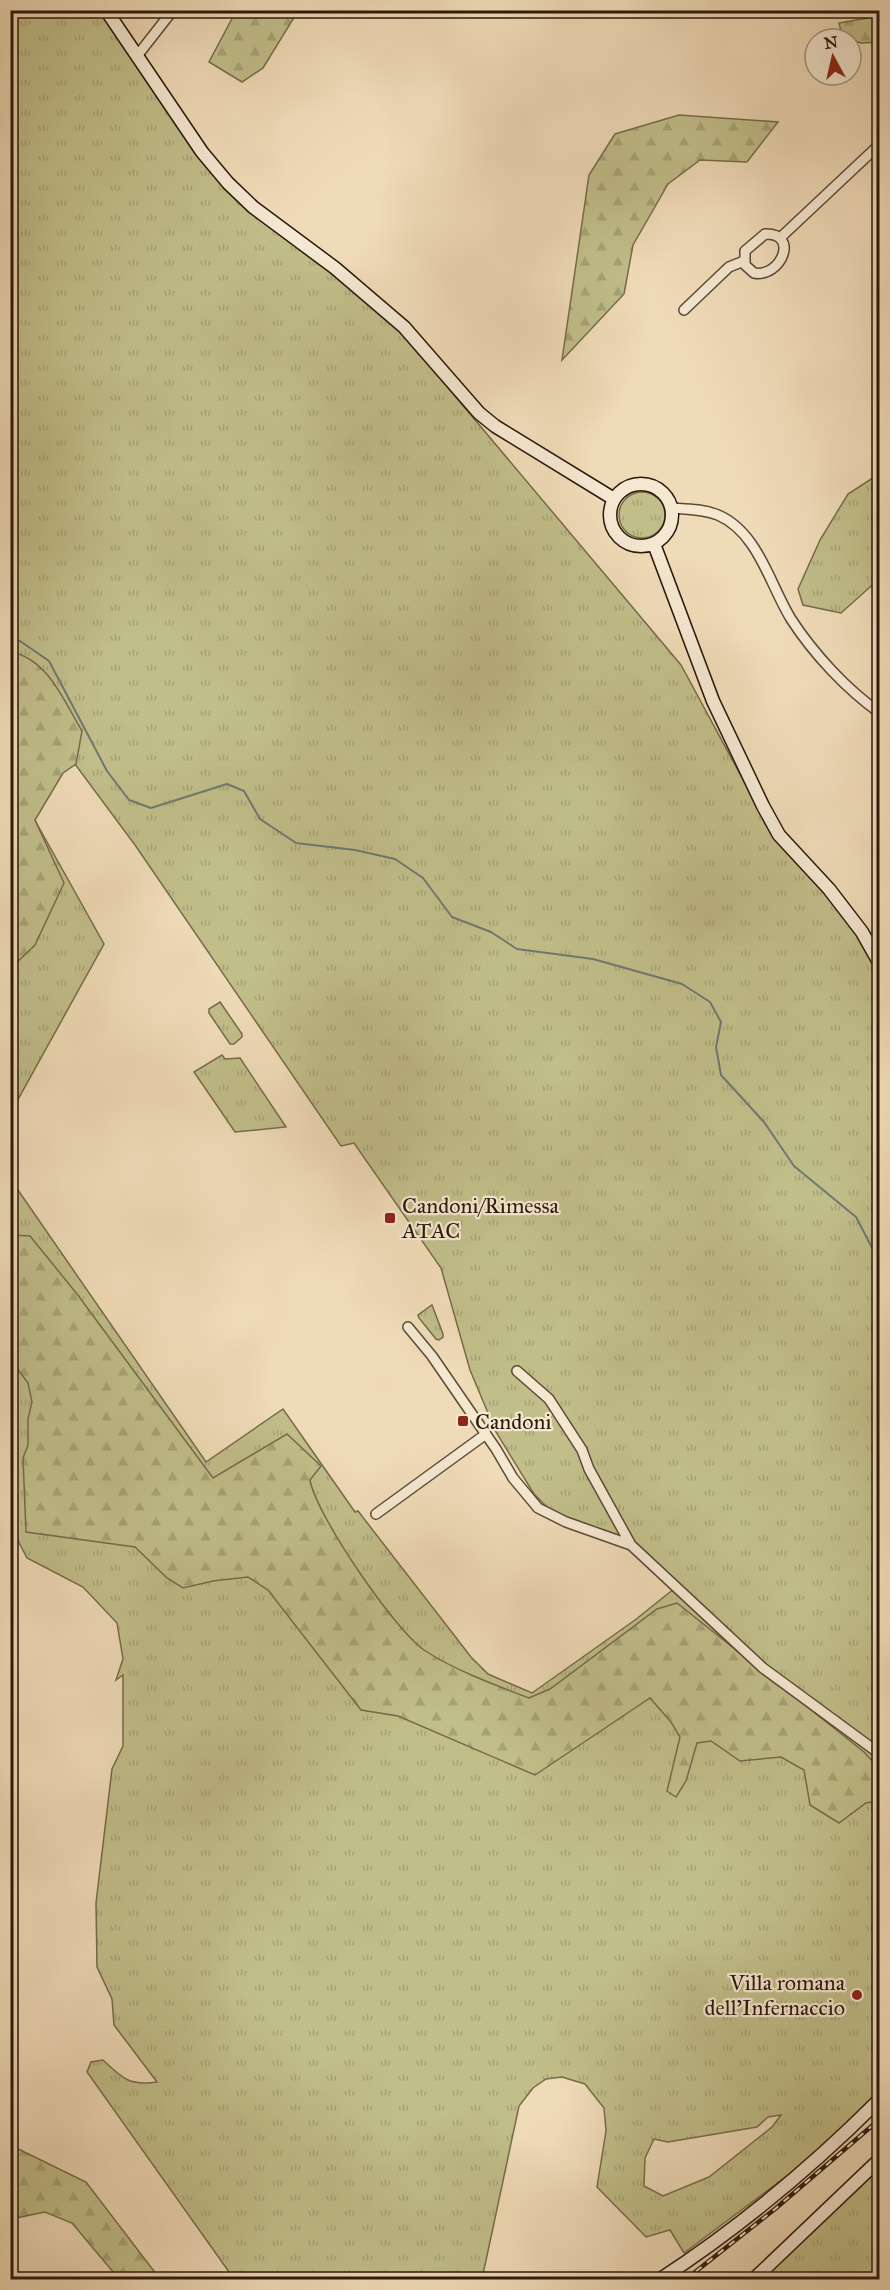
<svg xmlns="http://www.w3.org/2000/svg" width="890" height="2290" viewBox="0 0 890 2290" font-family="'IM FELL Great Primer',serif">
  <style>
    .grass { fill: url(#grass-tufts); stroke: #766b4a; stroke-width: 1.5; fill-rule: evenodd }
    .forest { fill: url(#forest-firs); stroke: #766b4a; stroke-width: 1.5 }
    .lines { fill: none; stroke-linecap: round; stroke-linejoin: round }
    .stream { stroke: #6e7970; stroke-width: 2 }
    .street-casing { stroke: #5c4936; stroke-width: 12 }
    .secondary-casing { stroke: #2a180a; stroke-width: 15 }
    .street { stroke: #f5e8d1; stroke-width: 9 }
    .secondary { stroke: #f5e8d1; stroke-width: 12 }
    .rail-casing { stroke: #2a180a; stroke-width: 4.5 }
    .rail { stroke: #f5e8d1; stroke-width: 2; stroke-dasharray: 7; stroke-linecap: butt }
    .poi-dot { fill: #8f2418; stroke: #f5e8d1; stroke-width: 2 }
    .labels { text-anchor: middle; stroke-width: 4.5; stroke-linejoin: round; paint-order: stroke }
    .poi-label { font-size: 22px; fill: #2a180a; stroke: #f5e8d1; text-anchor: start }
  </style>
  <defs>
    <pattern id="grass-tufts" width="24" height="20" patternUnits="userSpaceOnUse" patternTransform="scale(1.5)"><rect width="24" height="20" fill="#c1be8a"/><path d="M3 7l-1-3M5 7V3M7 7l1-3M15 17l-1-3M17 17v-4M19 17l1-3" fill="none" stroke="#a6a376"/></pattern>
    <pattern id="forest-firs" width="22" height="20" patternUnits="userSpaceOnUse" patternTransform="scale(1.5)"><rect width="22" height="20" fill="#c1be8a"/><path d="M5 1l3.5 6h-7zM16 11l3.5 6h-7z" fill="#a6a376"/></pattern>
  </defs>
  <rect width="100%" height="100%" fill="#f0dbb8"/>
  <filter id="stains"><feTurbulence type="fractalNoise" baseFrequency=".00333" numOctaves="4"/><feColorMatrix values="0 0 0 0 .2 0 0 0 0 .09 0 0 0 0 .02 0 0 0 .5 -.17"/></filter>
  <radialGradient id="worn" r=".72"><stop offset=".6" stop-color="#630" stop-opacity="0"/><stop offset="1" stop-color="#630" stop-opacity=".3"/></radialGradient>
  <path class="grass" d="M11,11H99L217,178L397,327L681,665L767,824L853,924L879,974V2091L811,2158L684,2253L670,2230L646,2237L597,2187L606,2131L604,2108L585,2084L562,2077L546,2079L533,2088L519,2106L482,2279H234L87,2072L91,2062L103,2060C122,2078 129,2086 157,2082L114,2025L112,1999L97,1967L96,1903L112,1769L123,1746V1675L116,1680L123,1659L117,1623L83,1587L27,1558L16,1537L11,1534V1180L206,1462L283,1409L355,1512L358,1511L471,1657L488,1674L532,1693L635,1620L680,1584L635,1546L560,1515L549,1509L534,1494L496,1432L470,1370L441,1268L354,1143L341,1146L135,845L66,752L32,815L104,944L11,1112ZM781,2115L772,2127L709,2177L663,2196L644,2186L645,2158L654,2139L668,2142L757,2127L768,2117Z
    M879,474V579L841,613L803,605L798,589L820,540L848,494Z
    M619 515a23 23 0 1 1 46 0a23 23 0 1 1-46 0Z
    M220,1002L242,1034V1037L234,1044H230L209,1013V1009Z
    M222,1055L225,1059L240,1058L286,1127L235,1132L194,1072Z
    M432,1305L443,1334V1337L439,1340L436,1339L419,1318L418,1315Z
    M879,2165V2279L760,2280Z"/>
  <path class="forest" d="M236,11H298L263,68L242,82L209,62Z
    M879,16V42L861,43L842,36L839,23Z
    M679,115L778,122L747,162L700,160L668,184L633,245L624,294L562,360L589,175L615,134Z
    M11,652C48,659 64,701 82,731L76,764L63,773L35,820L64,883L35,945L11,968Z
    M11,1235L30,1236L77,1294L213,1478L287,1434L321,1466L310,1480C316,1515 394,1629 424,1650C454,1670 495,1685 529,1698L550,1689L657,1609L677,1603L864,1752L879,1768V1801L866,1803L839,1823L810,1805L804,1770L781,1757L740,1761L711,1741L697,1743L686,1781L676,1797L667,1791L680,1737L671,1722L650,1698L535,1775L398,1716L361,1710L268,1590L248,1577L213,1581L183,1588L167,1578L135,1547L26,1532L23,1458L28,1445V1419L32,1402L28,1383L11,1360Z
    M10,2145L86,2182L160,2279H119L72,2223L45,2212L11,2219Z"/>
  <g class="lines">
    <path class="stream" d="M10,639L20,641L49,661L107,771L129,800L151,808L227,784L244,791L260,819L296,843L355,850L395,859L423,878L452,917L491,932L517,949L593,959L682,984L710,1002L721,1022L716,1047L721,1075L764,1122L794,1166L856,1217L880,1263"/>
    <defs>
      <path id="street" d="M137,56L173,10
        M765,234C800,233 781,278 754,273L745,265V251Z
        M780,238L880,144
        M684,310L729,267L744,261
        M672,508C687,509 703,509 718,515C758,532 770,585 791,619C813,653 846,689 880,713
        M408,1327L432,1356L496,1449L513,1478L538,1508L566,1522L631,1545L763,1668L880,1754
        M517,1371L549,1399L582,1450L589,1469L631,1545
        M376,1514L486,1434"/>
      <path id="secondary" d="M106,10L202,152L228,183L253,207L335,268L404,327L479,413L495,426L614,499
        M610 515a31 31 0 1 1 62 0a31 31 0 1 1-62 0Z
        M654,544L713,701L763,806L779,835L829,889L862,932L880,964
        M659,2280C739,2228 812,2167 880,2099
        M753,2280L880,2159"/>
    </defs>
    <use href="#street" class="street-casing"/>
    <use href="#secondary" class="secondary-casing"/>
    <use href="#street" class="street"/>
    <use href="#secondary" class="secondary"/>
    <defs>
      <path id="rail" d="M685,2280L775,2209L880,2119"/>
    </defs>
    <use href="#rail" class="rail-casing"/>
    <use href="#rail" class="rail"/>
  </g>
  <g class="poi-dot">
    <rect x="384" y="1212" width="12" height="12" rx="3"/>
    <rect x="457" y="1415" width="12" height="12" rx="3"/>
    <circle cx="857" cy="1995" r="6"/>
  </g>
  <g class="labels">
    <g class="poi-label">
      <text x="402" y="1213">Candoni/Rimessa<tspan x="402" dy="25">ATAC</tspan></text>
      <text x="475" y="1429">Candoni</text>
      <text x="845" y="1990" text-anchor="end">Villa romana<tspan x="845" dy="25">dell’Infernaccio</tspan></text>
    </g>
  </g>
  <rect width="890" height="2290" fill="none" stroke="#f0dbb8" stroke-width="36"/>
  <rect x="12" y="12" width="866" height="2266" fill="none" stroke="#2a180a" stroke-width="3"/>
  <rect x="18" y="18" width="854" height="2254" fill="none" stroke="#2a180a" stroke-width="1.5"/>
  <g transform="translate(833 57) rotate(352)"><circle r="28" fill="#f5e8d1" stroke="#a49581" stroke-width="1.5"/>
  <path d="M0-4.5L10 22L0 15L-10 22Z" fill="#8f2418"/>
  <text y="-9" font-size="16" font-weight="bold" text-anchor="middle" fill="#2a180a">N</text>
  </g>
  <rect width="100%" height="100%" filter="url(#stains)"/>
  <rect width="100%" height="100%" fill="url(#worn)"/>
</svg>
